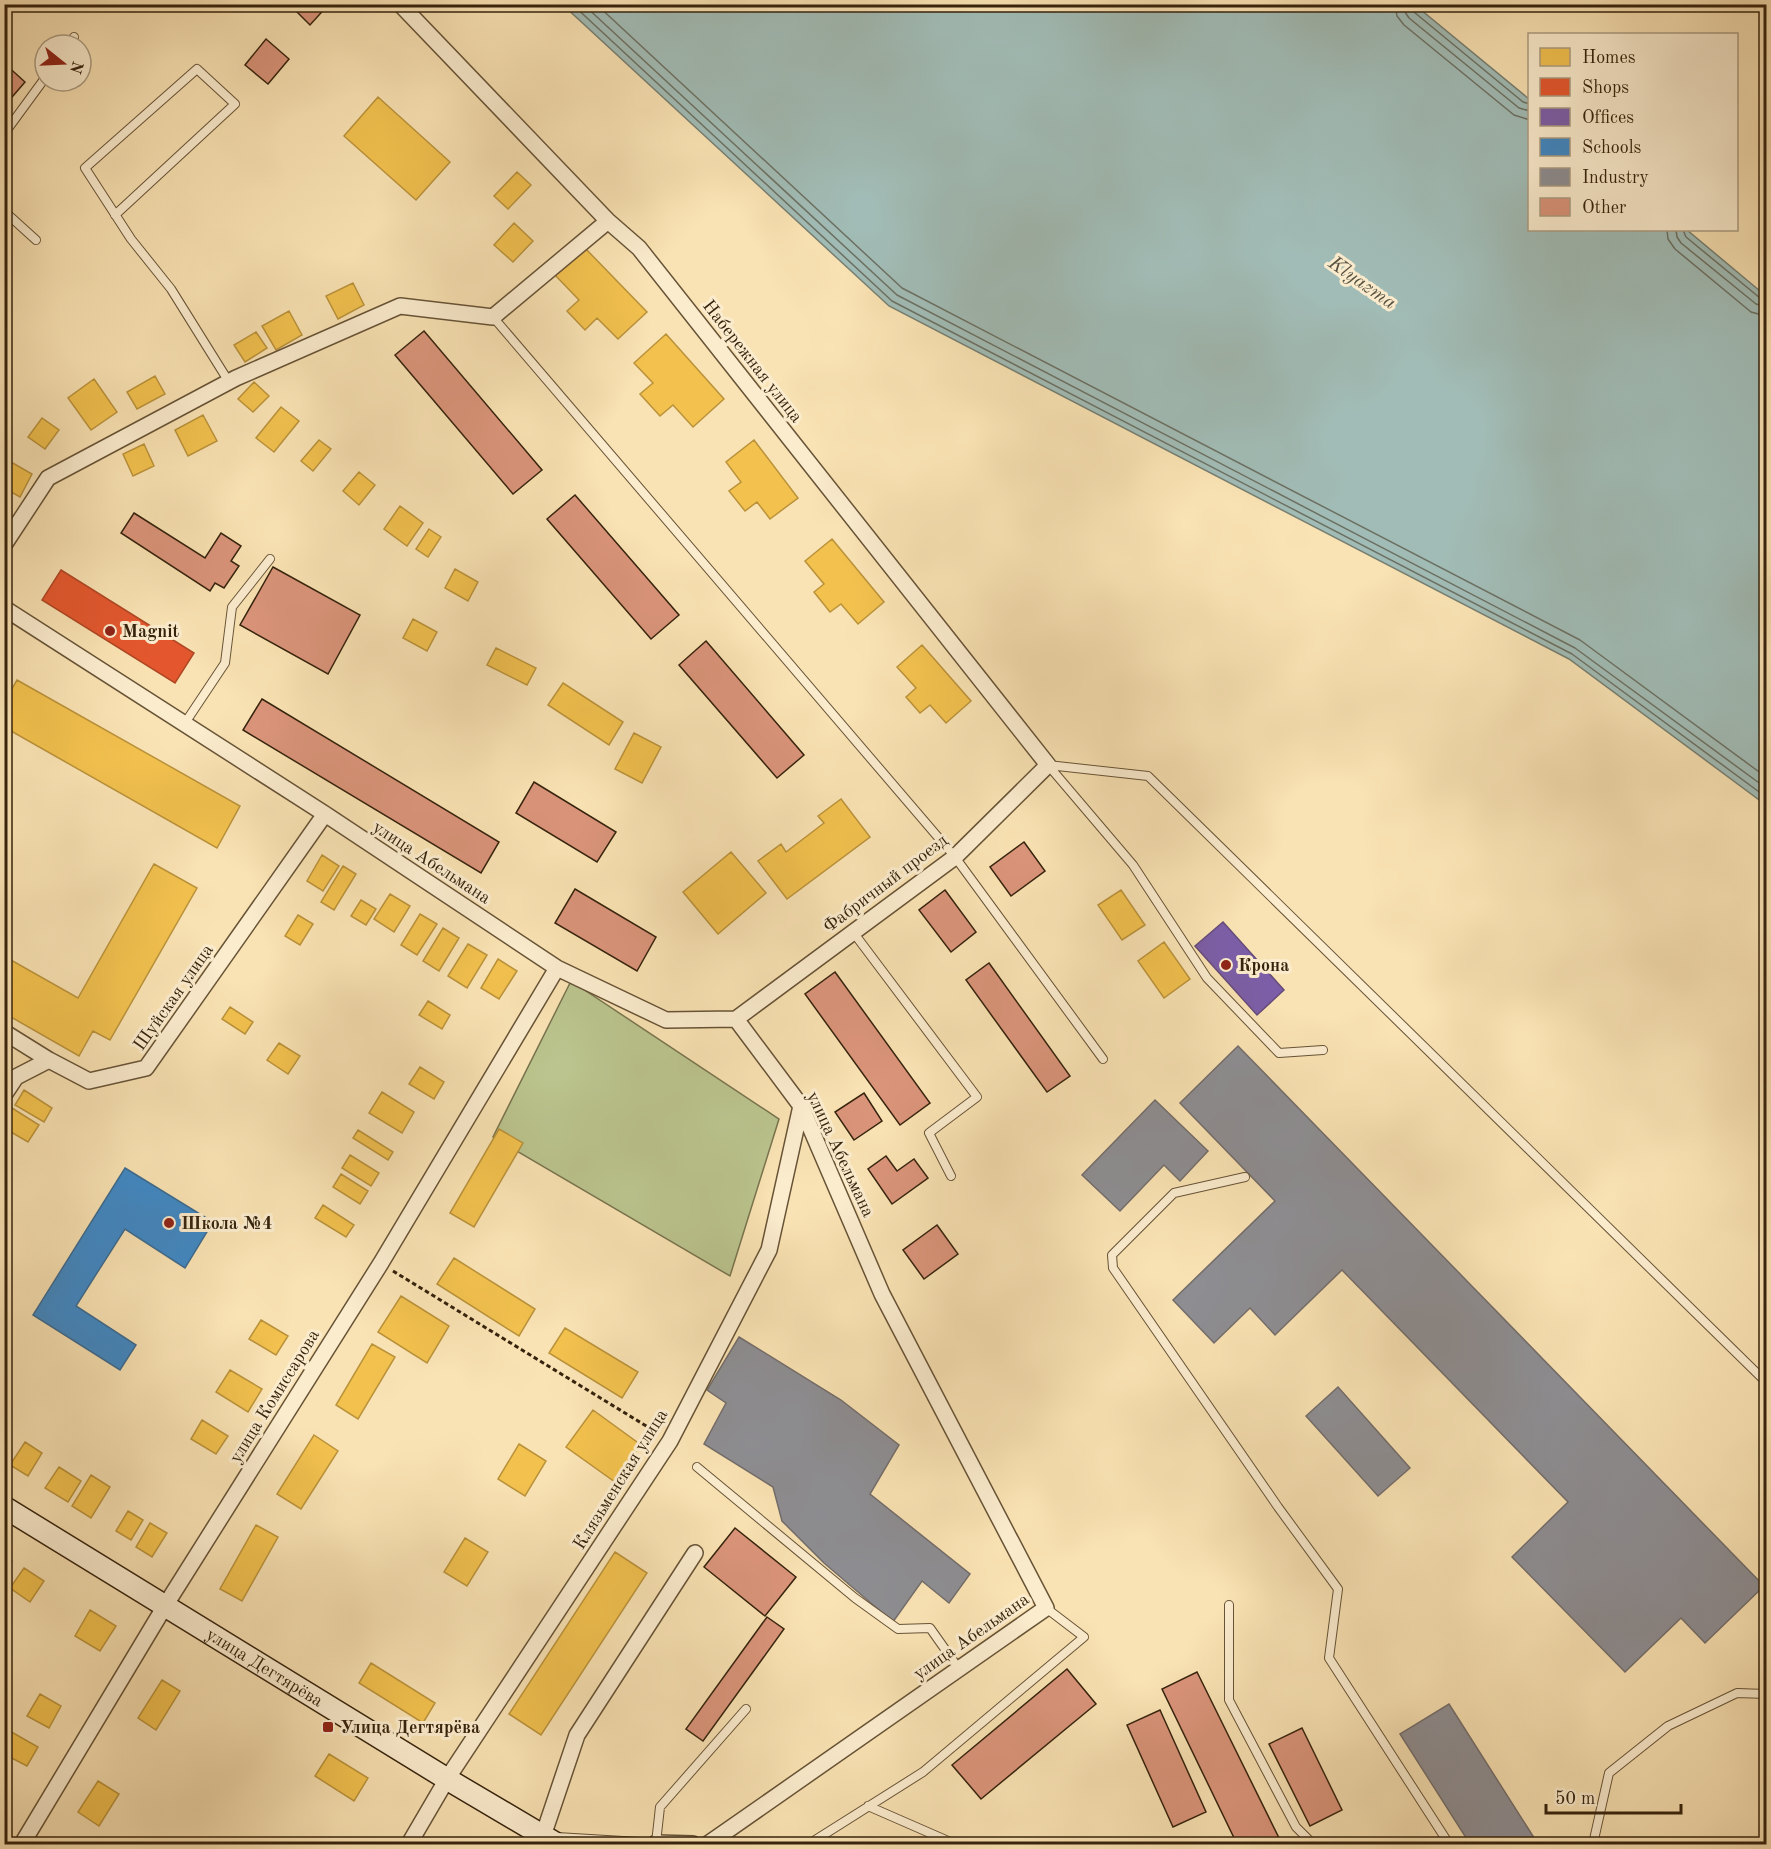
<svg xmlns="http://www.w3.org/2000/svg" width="1771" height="1849" viewBox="0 0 1771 1849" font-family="'Old Standard TT',serif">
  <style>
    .green { fill: #bbc48e; stroke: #78744e; stroke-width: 1.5 }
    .water { fill: #a1bcb6; stroke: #767f72; stroke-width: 1.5 }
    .homes { fill: #f2c14e; stroke: #ba923a; stroke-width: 1.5 }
    .shops { fill: #e4572e; stroke: #b04724; stroke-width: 1.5 }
    .offices { fill: #7b5ea7; stroke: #664c79; stroke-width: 1.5 }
    .schools { fill: #3f88c5; stroke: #3c6a8e; stroke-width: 1.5 }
    .industry { fill: #8d8d92; stroke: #736d6a; stroke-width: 1.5 }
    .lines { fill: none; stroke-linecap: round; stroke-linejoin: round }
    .shore { stroke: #6c7062; stroke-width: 1.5 }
    .building { fill: #da947a; stroke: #36230d; stroke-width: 1.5 }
    .service-casing { stroke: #675336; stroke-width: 10 }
    .minor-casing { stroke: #675336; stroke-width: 18 }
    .secondary-casing { stroke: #36230d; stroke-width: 24 }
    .path { stroke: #36230d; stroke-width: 3; stroke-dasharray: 4.5 3; stroke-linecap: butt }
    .service { stroke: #fbecce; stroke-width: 8 }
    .minor { stroke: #fbecce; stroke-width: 15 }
    .secondary { stroke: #fbecce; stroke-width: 21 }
    .poi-dot { fill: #8f2418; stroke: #fbecce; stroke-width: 2 }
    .labels { text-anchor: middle; stroke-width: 6; stroke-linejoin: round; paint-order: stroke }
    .street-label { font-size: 18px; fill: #36230d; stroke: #fbecce }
    .poi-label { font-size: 18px; font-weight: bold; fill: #36230d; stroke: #fbecce; text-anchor: start }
    .water-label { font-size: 20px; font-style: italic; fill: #565140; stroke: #fbecce }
  </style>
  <rect width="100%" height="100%" fill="#f9e2b3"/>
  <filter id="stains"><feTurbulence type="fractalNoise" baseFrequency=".00333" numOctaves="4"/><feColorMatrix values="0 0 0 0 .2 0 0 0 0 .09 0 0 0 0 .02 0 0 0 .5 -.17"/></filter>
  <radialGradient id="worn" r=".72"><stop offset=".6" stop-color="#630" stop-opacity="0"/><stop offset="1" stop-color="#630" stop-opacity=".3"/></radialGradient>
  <path class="green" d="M571,981L779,1119L730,1276L493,1137Z"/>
  <path class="water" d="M563,5H1415L1529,99L1530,230H1687L1766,296V805L1569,659L889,306Z"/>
  <path class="homes" d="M378,97L450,162L416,200L344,136Z
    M517,172L531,185L508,209L494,196Z
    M514,223L533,241L513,262L494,245Z
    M583,246L647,312L618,339L597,318L585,330L567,311L579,300L554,274Z
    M353,283L364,305L338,319L326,296Z
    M289,311L302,335L276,350L262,326Z
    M256,332L267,348L245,362L234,345Z
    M666,334L724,399L693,427L673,405L660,416L640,394L653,383L634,363Z
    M155,376L165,394L137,409L127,392Z
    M94,379L117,412L91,430L68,398Z
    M254,382L269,396L253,412L238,399Z
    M281,407L299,421L274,452L256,438Z
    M203,415L217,441L188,456L175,430Z
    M42,418L59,430L45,449L28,437Z
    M319,440L331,449L313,471L301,461Z
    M754,440L798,498L770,519L757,502L745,511L729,491L741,482L726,462Z
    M144,444L154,466L133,476L123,454Z
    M11,462L32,474L20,497L4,488V474Z
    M359,472L375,485L359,505L343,491Z
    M400,506L423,523L407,546L384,529Z
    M429,529L441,537L428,557L416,549Z
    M832,539L884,602L858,624L841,604L830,612L814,592L824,584L805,561Z
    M455,569L478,582L468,601L445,588Z
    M413,619L437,632L427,651L403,638Z
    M922,645L971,701L946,723L930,705L920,713L906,697L916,688L897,667Z
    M496,648L536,668L527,685L487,665Z
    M17,680L240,806L217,848L4,727V702Z
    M563,683L623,722L609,745L548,705Z
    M634,733L661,747L642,783L615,769Z
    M841,799L870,837L787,899L758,861L781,844L786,852L824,823L818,816Z
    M731,852L766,893L718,934L683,892Z
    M322,855L339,866L323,891L307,881Z
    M154,864L197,888L110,1040L93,1031L79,1056L4,1013V956L78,998Z
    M343,866L356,874L334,910L321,902Z
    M1121,890L1145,925L1122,940L1098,905Z
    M390,894L410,906L394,932L374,919Z
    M361,900L376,909L366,925L351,916Z
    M420,914L437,924L417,955L401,945Z
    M298,915L313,924L300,945L285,936Z
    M443,928L459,938L439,971L423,961Z
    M1164,942L1190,979L1164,998L1138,961Z
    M468,944L487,955L467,988L448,976Z
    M498,959L517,971L499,999L481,988Z
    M428,1001L450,1015L442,1029L419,1015Z
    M230,1007L253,1022L245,1034L222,1019Z
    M279,1043L300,1056L288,1074L267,1060Z
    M420,1067L444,1082L434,1099L409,1084Z
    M24,1090L52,1108L44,1122L15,1105Z
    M382,1092L414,1112L402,1133L369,1113Z
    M12,1108L39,1125L28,1142L4,1128V1121Z
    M499,1129L523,1143L474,1227L450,1213Z
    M358,1130L393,1152L388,1160L353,1138Z
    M350,1155L379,1173L371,1186L342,1168Z
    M341,1174L368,1191L360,1204L333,1187Z
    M323,1205L354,1225L346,1237L315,1218Z
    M454,1258L535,1309L519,1336L437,1284Z
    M401,1296L449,1326L427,1363L378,1332Z
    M261,1320L288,1336L276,1355L249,1339Z
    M565,1328L638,1372L622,1398L549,1353Z
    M372,1344L395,1357L358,1419L336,1405Z
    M230,1370L262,1389L248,1412L216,1392Z
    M593,1410L641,1445L615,1482L566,1447Z
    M202,1420L228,1436L216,1454L191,1439Z
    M314,1435L338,1451L301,1509L277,1494Z
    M25,1442L42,1453L28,1476L10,1465Z
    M519,1444L546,1461L525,1496L498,1479Z
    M59,1467L81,1481L68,1502L45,1488Z
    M91,1475L110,1487L91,1518L72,1506Z
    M128,1511L143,1520L131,1540L116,1531Z
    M150,1523L167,1533L152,1557L136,1547Z
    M256,1525L278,1537L242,1601L220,1589Z
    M465,1538L488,1552L467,1586L444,1572Z
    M615,1552L647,1573L541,1735L509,1714Z
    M4,1556L12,1561L4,1574Z
    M24,1568L44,1581L30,1602L10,1588Z
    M90,1610L116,1626L100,1651L75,1636Z
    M371,1663L435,1703L423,1723L359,1683Z
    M162,1680L180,1691L156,1730L138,1718Z
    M40,1694L61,1706L49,1728L27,1716Z
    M8,1730L38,1747L27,1766L4,1754V1737Z
    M329,1754L368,1778L354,1801L315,1776Z
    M98,1781L119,1794L99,1826L78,1812Z"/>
  <path class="shops" d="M61,570L194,653L175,683L42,600Z"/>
  <path class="offices" d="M1223,922L1284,990L1257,1015L1195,946Z"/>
  <path class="schools" d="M125,1168L213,1222L185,1268L125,1229L76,1306L136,1345L120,1370L33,1315Z"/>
  <path class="industry" d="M1238,1046L1764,1586L1705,1643L1681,1618L1625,1672L1512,1557L1568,1502L1342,1270L1275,1335L1250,1308L1214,1343L1173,1300L1275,1201L1180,1103Z
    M1155,1100L1208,1151L1180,1181L1164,1165L1120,1211L1082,1175Z
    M739,1337L841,1400L899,1445L870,1494L970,1574L949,1603L922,1581L893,1622L824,1563L782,1521L773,1487L704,1444L726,1403L707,1390Z
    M1338,1387L1410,1468L1378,1496L1306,1416Z
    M1449,1704L1538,1844H1470L1400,1734Z"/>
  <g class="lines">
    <path class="shore" d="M572,4L892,301L1572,654L1766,797
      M583,4L897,295L1575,648L1766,788
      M596,4L902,288L1580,640L1766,777
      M1395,4L1397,16L1404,25L1514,115L1530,120
      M1404,4L1405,12L1409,18L1519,108L1530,111
      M1412,4L1414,12L1523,102L1530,104
      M1667,230L1668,239L1675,249L1751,312L1766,316
      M1676,230L1677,237L1681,243L1756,304L1766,307
      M1683,230L1686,237L1760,298L1766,300"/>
  </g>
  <path class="building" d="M289,4H329L310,25Z
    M266,39L289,59L268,84L245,65Z
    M4,63L25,82L6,104L4,103Z
    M424,331L542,470L513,494L395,355Z
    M575,495L679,615L651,639L547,519Z
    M134,513L205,558L221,533L241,546L231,561L239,566L224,588L215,583L210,591L121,533Z
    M273,567L360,615L328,674L240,625Z
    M706,641L804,755L777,778L679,665Z
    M262,699L499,842L481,873L243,730Z
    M534,782L616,832L597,862L516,813Z
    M1024,842L1045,871L1011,896L990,867Z
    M575,889L656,937L637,971L555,923Z
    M945,890L976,932L951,952L919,910Z
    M989,963L1070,1076L1047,1092L966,980Z
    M835,972L930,1103L900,1125L805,994Z
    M864,1093L882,1121L854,1140L835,1112Z
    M886,1156L897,1171L914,1159L928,1178L892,1204L868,1169Z
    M937,1225L958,1254L924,1279L903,1250Z
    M735,1528L796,1577L765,1616L704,1567Z
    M767,1617L784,1629L703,1741L686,1729Z
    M1067,1669L1096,1704L981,1799L952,1765Z
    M1197,1672L1282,1844H1237L1162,1689Z
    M1160,1710L1206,1812L1173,1827L1127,1725Z
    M1302,1728L1342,1810L1310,1826L1269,1744Z"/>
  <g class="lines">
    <defs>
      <path id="service" d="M68,45L74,37
        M4,134L45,78
        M4,211L36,240
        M115,215L235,104L197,69L85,168L131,239L171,289L229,382
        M493,317L955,857L1103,1059
        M185,723L225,663L232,607L270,559
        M1048,765L1148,776L1766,1382
        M1048,765L1133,865L1207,978L1279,1053L1323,1050
        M853,932L977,1097L929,1133L951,1176
        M1245,1177L1174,1193L1112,1255L1113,1268L1278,1507L1338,1589L1329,1658L1449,1844
        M697,1467L855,1598L898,1629L930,1628L959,1669
        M1229,1605V1700L1296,1827L1313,1844
        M868,1806L955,1844
        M557,1837L656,1843L660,1807L746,1709
        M809,1844L923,1772L1084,1637L1046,1608
        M1593,1844L1609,1773L1668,1726L1737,1693L1766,1694"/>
      <path id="minor" d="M400,4L608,221L639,248L1048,765L955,857L736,1019
        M4,545L48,478L236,378L400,306L493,317L608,221
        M4,608L325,814L557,968L666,1020L736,1019L801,1106L882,1294L1046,1608L708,1844
        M4,1032L49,1060
        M4,1095L16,1077L49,1060L89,1081L146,1068L325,814
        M543,1836L577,1735L695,1553
        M656,1843L693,1844
        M22,1844L165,1606L381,1263L557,968
        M409,1844L447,1779L670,1441L769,1250L801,1106"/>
      <g id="secondary">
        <path id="s1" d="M4,1507L447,1779L557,1844"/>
      </g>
    </defs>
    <use href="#service" class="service-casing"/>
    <use href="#minor" class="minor-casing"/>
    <use href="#secondary" class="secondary-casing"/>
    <path class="path" d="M393,1271L656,1432"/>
    <use href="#service" class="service"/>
    <use href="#minor" class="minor"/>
    <use href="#secondary" class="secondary"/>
  </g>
  <g class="poi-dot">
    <circle cx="110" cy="631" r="6"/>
    <circle cx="1226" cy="965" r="6"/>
    <circle cx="169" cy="1223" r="6"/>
    <rect x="322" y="1721" width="12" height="12" rx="3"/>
  </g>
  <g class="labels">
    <g class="street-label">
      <text transform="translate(753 361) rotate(52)" y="6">Набережная улица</text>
      <text transform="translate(432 862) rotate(33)" y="6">улица Абельмана</text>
      <text transform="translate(885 883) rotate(-37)" y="6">Фабричный проезд</text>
      <text transform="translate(173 997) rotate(-55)" y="6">Шуйская улица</text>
      <text transform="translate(841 1154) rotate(65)" y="6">улица Абельмана</text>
      <text transform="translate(274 1396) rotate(-58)" y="6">улица Комиссарова</text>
      <text transform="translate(620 1479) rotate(-58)" y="6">Клязьменская улица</text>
      <text transform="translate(971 1636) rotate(-35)" y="6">улица Абельмана</text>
      <text dy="6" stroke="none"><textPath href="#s1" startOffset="306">улица Дегтярёва</textPath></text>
    </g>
    <g class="poi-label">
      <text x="122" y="637">Magnit</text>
      <text x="1238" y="971">Крона</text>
      <text x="181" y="1229">Школа №4</text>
      <text x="340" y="1733">Улица Дегтярёва</text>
    </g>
    <g class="water-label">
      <text transform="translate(1363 282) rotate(35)" y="7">Klyazma</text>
    </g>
  </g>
  <rect width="1771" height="1849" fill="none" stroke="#f9e2b3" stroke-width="24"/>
  <rect x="6" y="6" width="1759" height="1837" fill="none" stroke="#36230d" stroke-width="3"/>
  <rect x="12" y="12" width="1747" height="1825" fill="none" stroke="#36230d" stroke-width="1.5"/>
  <rect x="1528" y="33" width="210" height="198" fill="#fbecce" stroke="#ac9c81" stroke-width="1.5"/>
  <rect x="1540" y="48" width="30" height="18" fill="#f2c14e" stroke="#ac9c81" stroke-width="1.5"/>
  <text x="1582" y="63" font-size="18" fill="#36230d">Homes</text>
  <rect x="1540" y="78" width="30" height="18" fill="#e4572e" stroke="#ac9c81" stroke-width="1.5"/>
  <text x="1582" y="93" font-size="18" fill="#36230d">Shops</text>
  <rect x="1540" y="108" width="30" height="18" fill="#7b5ea7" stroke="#ac9c81" stroke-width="1.5"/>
  <text x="1582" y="123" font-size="18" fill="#36230d">Offices</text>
  <rect x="1540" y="138" width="30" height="18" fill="#3f88c5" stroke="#ac9c81" stroke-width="1.5"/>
  <text x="1582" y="153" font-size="18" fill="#36230d">Schools</text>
  <rect x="1540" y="168" width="30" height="18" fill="#8d8d92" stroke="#ac9c81" stroke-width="1.5"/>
  <text x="1582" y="183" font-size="18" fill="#36230d">Industry</text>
  <rect x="1540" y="198" width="30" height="18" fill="#da947a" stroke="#ac9c81" stroke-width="1.5"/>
  <text x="1582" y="213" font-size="18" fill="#36230d">Other</text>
  <g transform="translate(63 63) rotate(108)"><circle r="28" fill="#fbecce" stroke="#ac9c81" stroke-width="1.5"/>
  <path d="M0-4.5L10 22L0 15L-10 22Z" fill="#8f2418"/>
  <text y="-9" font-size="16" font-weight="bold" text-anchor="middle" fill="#36230d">N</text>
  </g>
  <path d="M1546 1804v9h135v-9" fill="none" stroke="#36230d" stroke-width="3"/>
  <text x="1555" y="1804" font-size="18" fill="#36230d" stroke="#fbecce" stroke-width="4.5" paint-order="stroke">50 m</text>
  <rect width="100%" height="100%" filter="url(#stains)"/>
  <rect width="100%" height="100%" fill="url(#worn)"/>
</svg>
